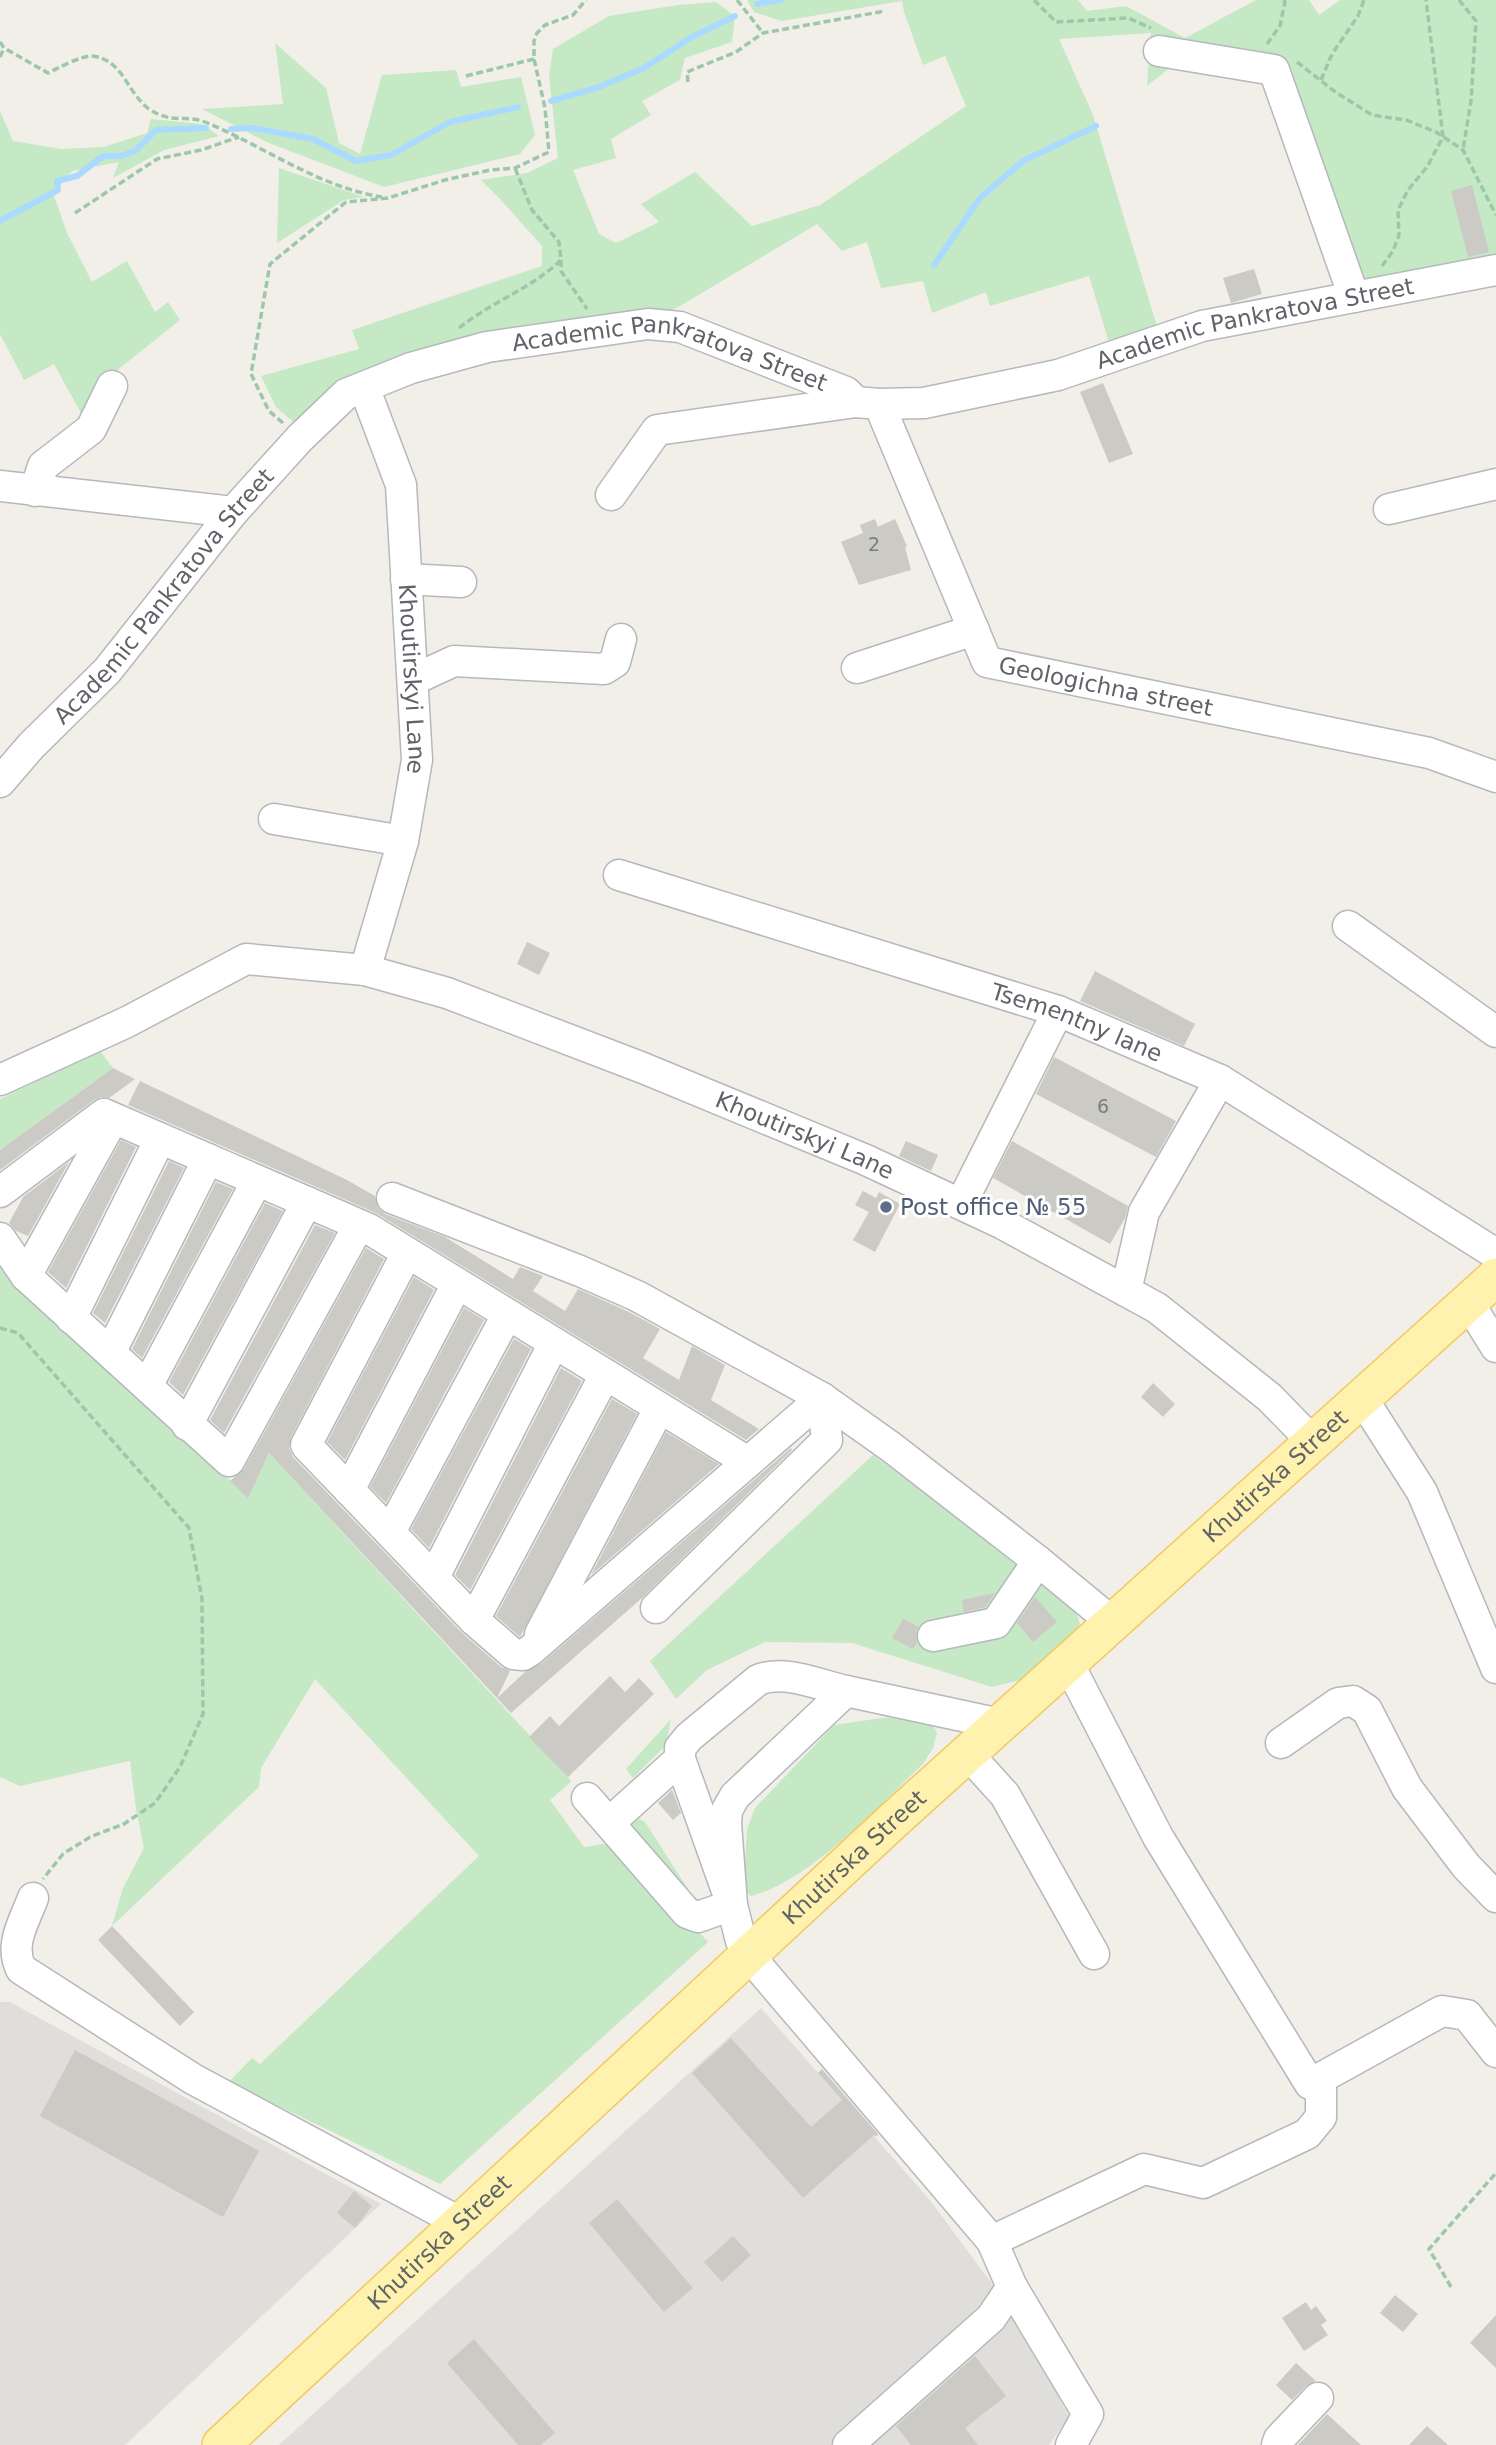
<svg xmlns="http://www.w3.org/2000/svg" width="1496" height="2445" viewBox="0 0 1496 2445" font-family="'DejaVu Sans',sans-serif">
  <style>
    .industrial { fill: #e0deda }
    .green { fill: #c5e8c5 }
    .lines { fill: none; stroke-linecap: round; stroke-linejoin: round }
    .stream { stroke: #aadaff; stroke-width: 6 }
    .building { fill: #cccac5 }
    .minor-casing { stroke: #b5b8bc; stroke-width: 33 }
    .major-casing { stroke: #f2c960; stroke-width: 40 }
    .path { stroke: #9cc7a9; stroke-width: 3.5; stroke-dasharray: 7 3.5; stroke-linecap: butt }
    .minor { stroke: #fff; stroke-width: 30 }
    .major { stroke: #fff2af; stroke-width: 37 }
    .service-dot { fill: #5c6f8a; stroke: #fff; stroke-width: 2.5 }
    .labels { text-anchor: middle; stroke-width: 6; stroke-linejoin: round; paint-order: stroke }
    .number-label { font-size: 19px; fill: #7a7d7f }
    .street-label { font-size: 23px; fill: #5f6368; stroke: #fff }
    .service-label { font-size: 23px; fill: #4e5e75; stroke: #fff; text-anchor: start }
  </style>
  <rect width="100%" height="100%" fill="#f1efe8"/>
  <path class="industrial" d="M0,2002H10L381,2204L125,2445H0Z
    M761,2008L929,2199L1013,2312L1069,2417L1049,2445H279Z"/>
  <path class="green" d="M747,0H1078L1087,11L1126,6L1185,38L1256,0H1309L1319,15L1340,0H1496V262L1357,291L1275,61L1177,62L1147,86L1151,33L1059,39L1093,115L1158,330L1110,346L1089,276L990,306L986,292L932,313L923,281L881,288L867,242L842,251L817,224L670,312L479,334L299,427L276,407L261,376L359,349L352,330L542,266V246L501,200L481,180L527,173L558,158L549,76L553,49L609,16L678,5L716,2L735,16L732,42L685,58L680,80L642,101L651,115L611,139L616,158L573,170L599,234L616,243L659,222L641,204L695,172L752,226L820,205L966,106L945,56L923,65L904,12L902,1L782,21L754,12Z
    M275,43L326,88L339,143L360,154L382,75L456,70L461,87L521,77L535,135L520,154L384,187L269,143L202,109L283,104Z
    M0,111L13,141L61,149L104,147L147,133L151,119L202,124L219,136L164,150L113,178L119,162L72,171L53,193L67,233L92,282L127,261L155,312L168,302L180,320L110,376L87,424L54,364L24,380L0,334Z
    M279,168L364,197L344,200L277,243Z
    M100,1051L113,1068L0,1150V1099Z
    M0,1266L248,1497L269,1453L568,1777L571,1782L550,1800L584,1847L616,1842L708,1942L440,2184L229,2082L252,2058L260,2064L479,1856L315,1679L261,1768L259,1787L112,1926L123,1888L144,1848L136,1809L130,1761L20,1786L0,1777Z
    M873,1455L1071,1600L1082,1629L1028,1678L992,1687L852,1643L765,1642L707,1670L676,1699L650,1661Z
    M920,1716L931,1721L937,1733L933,1748L923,1764C878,1806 810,1881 751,1896L746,1891L744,1883L747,1829L755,1808L834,1725L882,1718Z
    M671,1719L666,1745L633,1778L626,1769Z
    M636,1817L645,1822L693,1897L708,1908L705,1911L629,1828Z"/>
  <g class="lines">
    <path class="stream" d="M757,4L781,0
      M551,101L599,87L644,68L690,38L735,16
      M231,129L253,128L313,139L356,161L391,155L450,122L518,107
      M0,221L58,190L57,181L77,176L103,156H121L135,151L156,130L206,128
      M934,265L980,198L1023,161L1096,126"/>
  </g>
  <path class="building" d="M1472,185L1489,252L1468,257L1451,191Z
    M1254,269L1262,294L1231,303L1223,278Z
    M1103,383L1133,454L1109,463L1080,392Z
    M875,519L878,527L895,519L907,546L905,547L911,570L859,585L841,542L863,533L860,525Z
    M527,942L550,953L539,975L517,964Z
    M1095,971L1195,1024L1184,1046L1080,1001Z
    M1054,1057L1176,1121L1156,1157L1036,1094Z
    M113,1068L135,1079L109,1098L101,1097L94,1100L0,1170V1150Z
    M140,1081L347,1180L375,1196L378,1208L385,1214L445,1237L513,1279L520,1267L543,1276L533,1291L565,1311L578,1289L629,1312L660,1329L643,1358L679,1380L692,1346L725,1365L711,1400L759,1429L746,1440L376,1213L128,1105Z
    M121,1140L136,1147L66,1288L48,1272Z
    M906,1141L938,1155L931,1171L899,1156Z
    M1012,1141L1128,1206L1125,1218L1110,1244L993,1178Z
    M169,1161L184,1168L105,1323L93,1313Z
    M69,1162L28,1236L16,1231L9,1223L23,1197Z
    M216,1182L233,1189L142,1358L132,1349Z
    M863,1191L876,1198L879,1192L900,1204L875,1252L853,1240L869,1212L855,1205Z
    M265,1203L283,1211L183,1395L169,1382Z
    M315,1225L335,1233L224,1433L210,1420Z
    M366,1248L384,1259L291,1437L289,1448L293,1457L461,1632L501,1667L510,1671L497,1698L269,1453L248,1498L230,1481L244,1469Z
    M414,1277L434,1290L345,1460L327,1442Z
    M464,1308L484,1320L386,1503L370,1487Z
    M514,1339L531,1349L429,1548L411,1529Z
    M561,1368L582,1381L470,1590L455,1575Z
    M1153,1383L1175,1404L1163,1417L1141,1397Z
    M612,1399L637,1414L520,1637L496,1616Z
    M666,1432L719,1464L591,1575Z
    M791,1448L792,1450L642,1598L511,1713L497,1698L526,1671L542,1663Z
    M995,1593L985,1607L964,1612L962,1600Z
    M1035,1597L1057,1622L1033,1642L1017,1623Z
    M903,1619L919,1627L916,1631L917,1642L913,1649L892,1638Z
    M610,1676L625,1692L639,1678L654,1694L568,1777L529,1737L550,1716L559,1726Z
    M672,1790L681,1813L673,1820L658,1803Z
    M112,1926L194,2012L180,2026L98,1940Z
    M731,2038L811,2127L842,2100L818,2073L822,2069L878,2134L876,2137L874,2135L803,2198L692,2073Z
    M75,2050L259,2151L223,2217L40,2116Z
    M354,2191L372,2206L355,2228L337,2213Z
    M617,2199L693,2288L664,2312L589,2223Z
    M733,2236L751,2255L722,2282L704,2262Z
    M1395,2295L1418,2314L1403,2332L1380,2313Z
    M1306,2302L1311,2310L1316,2306L1327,2321L1321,2325L1328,2335L1304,2351L1282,2318Z
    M1496,2315V2368L1470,2343Z
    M474,2339L555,2433L541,2445H518L447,2363Z
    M975,2356L1006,2396L965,2428L978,2445H911L896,2426Z
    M1296,2363L1316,2381L1306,2386L1292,2400L1276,2385Z
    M1327,2414L1361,2445H1298Z
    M1427,2426L1448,2445H1409Z"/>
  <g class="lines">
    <defs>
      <g id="minor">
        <path d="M1159,51L1274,70L1354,297"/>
        <path id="s1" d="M364,387L401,485L417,760L403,841L365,970"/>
        <path id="s2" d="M879,404L987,662L1429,753L1496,777"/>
        <path d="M0,486L233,512"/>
        <path d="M35,491L43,466L91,429L112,386"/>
        <path d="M611,495L657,430L856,402"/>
        <path d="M1389,509L1496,484"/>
        <path d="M406,579L461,582"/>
        <path d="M857,668L974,630"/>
        <path d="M413,680L454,661L604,669L615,662L621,639"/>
        <path id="s3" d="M0,782L31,746L107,671L233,512L300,438L346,394L411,368L487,347L648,324L680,327L846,392L856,402L879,404L924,403L1058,375L1202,326L1496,270"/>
        <path d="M274,819L403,841"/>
        <path id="s4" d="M619,875L1058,1011L1220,1080L1496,1254"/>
        <path d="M1348,926L1496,1032"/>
        <path id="s5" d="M0,1080L127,1022L246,959L365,970L447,993L643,1068L866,1160L1003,1224L1157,1308L1269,1397L1313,1442"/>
        <path d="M0,1192L104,1114L369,1229L748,1462"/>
        <path d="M392,1198L580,1271L637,1296L822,1398L891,1447L1038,1561L1112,1622"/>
        <path d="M961,1204L1058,1011"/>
        <path d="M0,1238L26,1276L229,1461L359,1225"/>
        <path d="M407,1253L306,1445L474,1620L513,1654L523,1655L531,1650L822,1398"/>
        <path d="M26,1276L113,1119"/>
        <path d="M1126,1291L1144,1212L1220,1080"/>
        <path d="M1468,1302L1496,1347"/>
        <path d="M71,1318L160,1139"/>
        <path d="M111,1351L208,1159"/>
        <path d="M147,1386L257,1181"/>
        <path d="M1362,1398L1422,1492L1496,1668"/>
        <path d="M187,1425L307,1202"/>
        <path d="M349,1490L457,1284"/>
        <path d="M390,1532L507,1315"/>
        <path d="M434,1577L554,1343"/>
        <path d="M656,1608L827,1440L822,1398"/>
        <path d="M474,1620L605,1375"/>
        <path d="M540,1634L659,1409"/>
        <path d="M933,1636L996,1623L1038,1561"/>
        <path d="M1068,1663L1158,1837L1310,2084L1442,2011L1467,2015L1496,2052"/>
        <path d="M1000,1724L846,1691L735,1796L727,1810L726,1823L732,1905L741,1941L762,1971L992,2241L1144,2169L1203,2183L1307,2134L1321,2117V2078"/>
        <path d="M1281,1743L1338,1703L1353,1701L1367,1710L1407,1788L1466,1866L1496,1897"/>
        <path d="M967,1753L1005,1795L1094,1954"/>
        <path d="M587,1798L687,1913L698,1917L732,1905L680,1759V1748L689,1737L758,1680C784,1669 819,1685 846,1691"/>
        <path d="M609,1823L680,1759"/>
        <path d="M33,1898C24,1922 9,1944 21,1969L193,2079L461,2223"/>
        <path d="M992,2241L1012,2287L1088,2414L1071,2445"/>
        <path d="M848,2445L991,2318L1012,2287"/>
        <path d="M1277,2445L1279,2439L1318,2398"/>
      </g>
      <g id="major">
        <path id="s6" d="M221,2445L897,1817L1496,1277"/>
      </g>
    </defs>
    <use href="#minor" class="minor-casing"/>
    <use href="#major" class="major-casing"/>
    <path class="path" d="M737,0L763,33
      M1034,0L1056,22L1128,18L1151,28
      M1459,0L1476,21L1471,101L1463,150
      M0,42L4,48L48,73C58,68 83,55 92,56C123,59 127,93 149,109C173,125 186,114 205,122C264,146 318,187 382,197
      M1267,44L1280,26L1285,2L1283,0
      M0,57L4,48
      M1297,62L1334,91L1372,115L1406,120L1436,132L1463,150L1496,215
      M466,76L534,59
      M1321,80L1332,54L1358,16L1364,0
      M688,82L687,72L736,52L763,33L885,11
      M75,213L157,159L201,150L239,137
      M561,260V271L587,309
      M1382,266L1393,251L1399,235L1398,210L1408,190L1427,167L1443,137L1426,0
      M459,328C491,302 531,289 561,260L559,242L532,210L515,168
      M283,423L269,411L251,374L270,264L346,202L388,198L445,180L490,170L515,168L549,152L545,108L534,59V41L537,33L545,25L573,15L586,0
      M0,1328L18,1333L189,1528L202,1599L203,1714L180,1767L155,1803L124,1824L90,1837L63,1854L43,1879
      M1451,2287L1429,2249L1496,2173"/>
    <use href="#minor" class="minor"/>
    <use href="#major" class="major"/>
  </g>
  <circle class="service-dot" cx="886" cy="1207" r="7"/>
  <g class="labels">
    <g class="number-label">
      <text x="874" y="551">2</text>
      <text x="1103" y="1113">6</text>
    </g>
    <g class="street-label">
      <text dy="8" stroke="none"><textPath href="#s3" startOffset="1466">Academic Pankratova Street</textPath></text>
      <text dy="8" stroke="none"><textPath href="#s3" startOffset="858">Academic Pankratova Street</textPath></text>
      <text dy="8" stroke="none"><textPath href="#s3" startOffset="248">Academic Pankratova Street</textPath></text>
      <text dy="8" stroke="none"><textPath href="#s1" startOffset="299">Khoutirskyi Lane</textPath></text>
      <text dy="8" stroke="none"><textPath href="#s2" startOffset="401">Geologichna street</textPath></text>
      <text dy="8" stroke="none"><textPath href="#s4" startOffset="481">Tsementny lane</textPath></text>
      <text dy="8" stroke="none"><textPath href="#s5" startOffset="864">Khoutirskyi Lane</textPath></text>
      <text dy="8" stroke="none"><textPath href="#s6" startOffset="1432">Khutirska Street</textPath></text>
      <text dy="8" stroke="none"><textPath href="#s6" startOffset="864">Khutirska Street</textPath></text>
      <text dy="8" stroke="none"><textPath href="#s6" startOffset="298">Khutirska Street</textPath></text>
    </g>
    <g class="service-label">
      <text x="900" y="1215">Post office № 55</text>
    </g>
  </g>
</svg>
